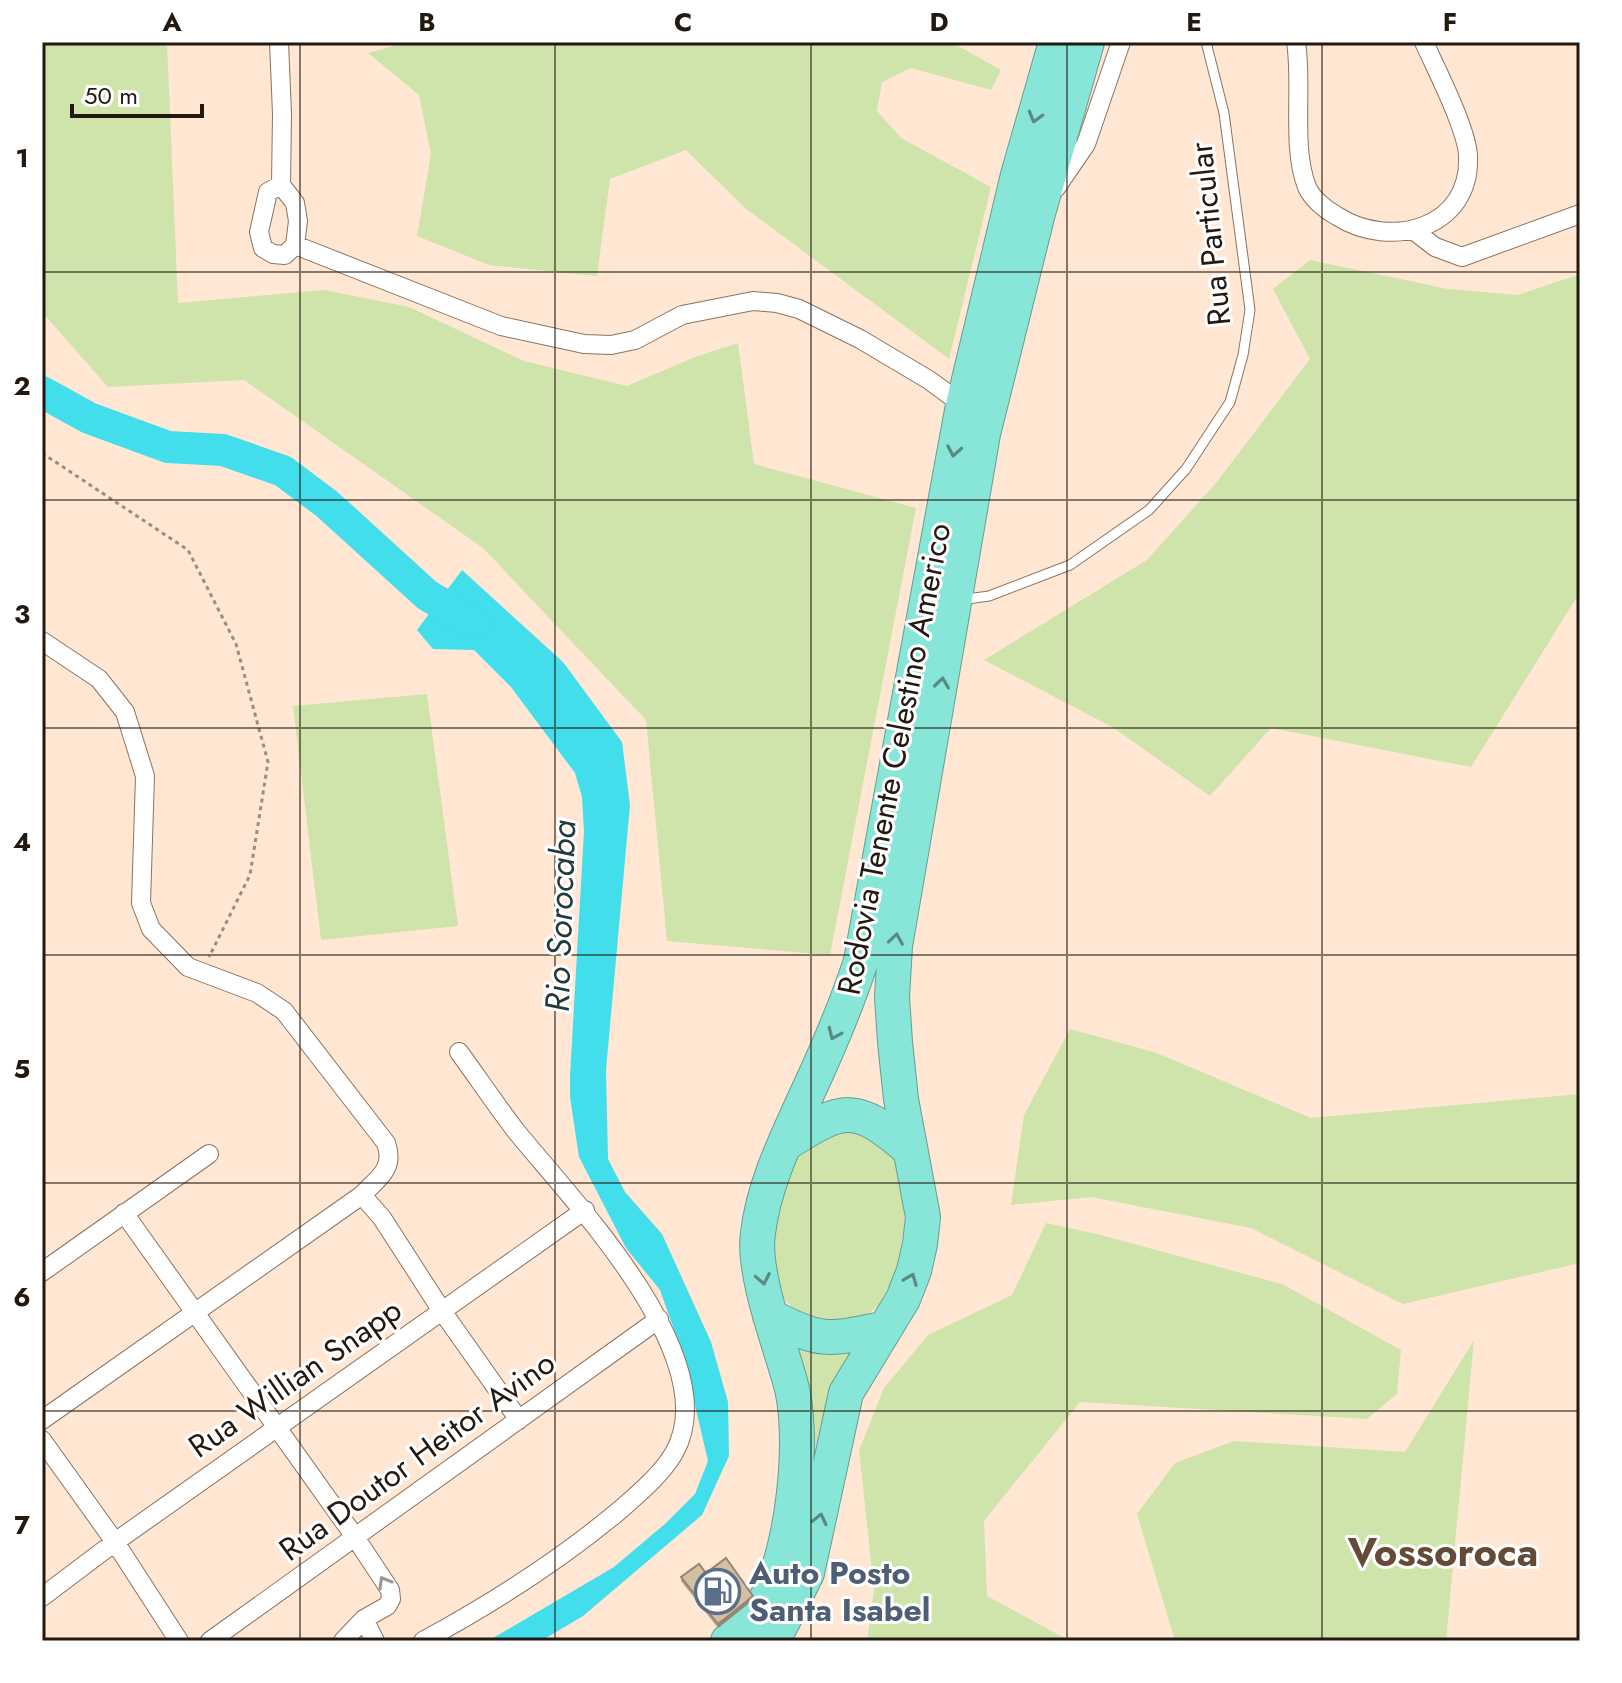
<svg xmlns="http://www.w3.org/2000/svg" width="1622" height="1683" viewBox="0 0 1622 1683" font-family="Jost,sans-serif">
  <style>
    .green { fill: #cee4ab }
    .water { fill: #42deeb }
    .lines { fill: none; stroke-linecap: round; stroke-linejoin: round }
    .river { stroke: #42deeb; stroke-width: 32 }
    .lane-casing { stroke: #8c735d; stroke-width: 11 }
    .street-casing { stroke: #8c735d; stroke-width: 20 }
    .highway-casing { stroke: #649e92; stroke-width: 36 }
    .path { stroke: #9e8c7e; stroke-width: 3; stroke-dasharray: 4 4; stroke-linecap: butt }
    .lane { stroke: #fff; stroke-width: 9 }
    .street { stroke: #fff; stroke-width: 18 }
    .highway { stroke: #87e6d8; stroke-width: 34 }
    .wall { fill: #b6a48c }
    .shaded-wall { fill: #948672 }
    .building { fill: #d4bfa3; stroke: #948672; stroke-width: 2 }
    .oneway { stroke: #5a8a7e }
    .oneway2 { stroke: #9c9893 }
    .grid { fill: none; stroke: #231910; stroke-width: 2; stroke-opacity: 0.55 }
    .labels { text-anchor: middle; stroke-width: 6; stroke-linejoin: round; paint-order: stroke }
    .street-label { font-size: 32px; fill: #231910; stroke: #fff }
    .service-label { font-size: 32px; font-weight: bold; fill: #4e5e75; stroke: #fff; text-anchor: start }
    .water-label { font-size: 34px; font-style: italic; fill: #213a3d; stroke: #fff }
    .district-label { font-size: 40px; font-weight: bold; fill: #634b37; stroke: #fff }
    .neatline { fill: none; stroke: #231910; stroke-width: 3 }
    .grid-label { font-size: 26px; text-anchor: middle; font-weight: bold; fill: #231910 }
  </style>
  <rect width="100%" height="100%" fill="#ffe7d4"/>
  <path class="green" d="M42,42H167L178,303L324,290L409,307L524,361L627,386L695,357L738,343L754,464L916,508L830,955L667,941L646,720L483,548L244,380L108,387L42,312Z
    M407,42H951L1001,70L991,90L911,68L882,82L877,111L901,138L991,187L949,359L745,208L686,150L610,179L597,276L489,265L417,236L431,154L419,95L368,53Z
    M1310,260L1448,289L1518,295L1580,274V592L1471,767L1271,728L1210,796L1114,728L984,660L1147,560L1216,483L1310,359L1273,289Z
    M427,694L458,926L321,940L293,706Z
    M1070,1029L1154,1052L1311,1118L1580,1094V1263L1403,1304L1251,1228L1091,1197L1011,1205L1024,1115Z
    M831,1124L890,1144L905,1185L904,1229L895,1276L878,1305L862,1321L845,1328L802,1317L785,1300L774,1263L772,1214L797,1150Z
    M1046,1223L1097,1234L1282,1284L1401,1350L1397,1394L1367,1419L1080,1402L984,1521L987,1596L1070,1641H867L874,1589L859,1450L884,1388L928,1335L1012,1295Z
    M790,1335L852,1349L815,1497L782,1589Z
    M1474,1340L1446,1641H1175L1137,1514L1175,1463L1234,1441L1405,1452Z"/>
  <path class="water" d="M462,570L563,662L622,742L630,805L606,1070L608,1159L625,1192L662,1234L711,1342L728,1402L729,1456L702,1515L583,1616L541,1641H488L614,1567L666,1523L695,1494L708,1461L684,1358L660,1290L626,1248L579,1157L570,1097V1076L584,831L582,797L575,773L511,687L474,650L433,649L417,630Z"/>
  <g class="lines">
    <path class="river" d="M42,392L89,418L168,447L223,450L283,471L327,504L427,595L474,623"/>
    <defs>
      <path id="lane" d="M960,600L989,596L1070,565L1149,510L1186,469L1230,402L1243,355L1250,310L1224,113L1206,42"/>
      <path id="street" d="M279,42L282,114L281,185L295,203L298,221L295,245L285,255L273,254L263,248L259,232L268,192L281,185
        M1296,42C1303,86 1291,147 1307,187C1312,199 1326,210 1337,216C1390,250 1472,229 1468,155C1466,127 1436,69 1424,42
        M1056,188L1086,144L1121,42
        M1413,230L1435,247L1462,257L1580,214
        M295,245L501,326L584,344L611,345L635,340L682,315L753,301L777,303L799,309L860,339L929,380L963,405
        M42,641L99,679L125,712L145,776L141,903L151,929L188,967L257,993L284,1011L386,1143C395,1169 379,1177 362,1195L42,1420
        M362,1195L382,1218L442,1311L519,1420
        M124,1213L355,1537L390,1590L391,1599L387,1606L364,1619L343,1641
        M42,1272L209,1154
        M42,1440L115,1542L179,1641
        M42,1597L115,1542L585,1210
        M364,1619L375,1641
        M210,1641L659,1319
        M423,1641C493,1603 559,1561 620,1510C639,1493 661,1475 674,1453C728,1359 570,1198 516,1131C496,1105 478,1078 459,1052"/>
      <path id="highway" d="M785,1144C844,1106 856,1103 910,1150
        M770,1316C820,1343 829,1340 883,1329
        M728,1641C741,1629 756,1617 765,1601C793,1552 806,1435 790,1381C779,1342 752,1271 758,1233C764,1184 786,1140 806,1096C827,1051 846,1007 861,961L963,405L1018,175L1056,42
        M769,1641L780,1627L807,1573L846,1393L903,1299L914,1271L920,1244L923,1217L901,1099L895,1042L892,997L895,946L983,434L1038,213L1087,42"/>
    </defs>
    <use href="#lane" class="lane-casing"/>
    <use href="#street" class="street-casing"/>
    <use href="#highway" class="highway-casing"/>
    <path class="path" d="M42,453L188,550L236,644L268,762L250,875L209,957"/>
    <use href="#lane" class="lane"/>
    <use href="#street" class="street"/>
    <use href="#highway" class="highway"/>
  </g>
  <path class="wall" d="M706,1573L753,1600L718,1628L681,1581V1577Z"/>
  <path class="shaded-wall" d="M753,1596V1600L718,1628V1624Z"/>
  <path class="building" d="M726,1558L753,1596L718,1624L681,1577L699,1564L706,1573Z"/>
  <defs><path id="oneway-chevron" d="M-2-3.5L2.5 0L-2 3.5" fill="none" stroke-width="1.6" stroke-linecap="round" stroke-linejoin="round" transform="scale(2)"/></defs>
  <g class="oneway">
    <use href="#oneway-chevron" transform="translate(1035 117) rotate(106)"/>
    <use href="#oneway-chevron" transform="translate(954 451) rotate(100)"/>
    <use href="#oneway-chevron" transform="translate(942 683) rotate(-82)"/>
    <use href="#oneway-chevron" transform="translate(896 939) rotate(-81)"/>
    <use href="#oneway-chevron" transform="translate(834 1034) rotate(114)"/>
    <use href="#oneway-chevron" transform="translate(763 1279) rotate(79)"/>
    <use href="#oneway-chevron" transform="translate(911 1279) rotate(-69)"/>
    <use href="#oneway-chevron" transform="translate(820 1519) rotate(-77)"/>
  </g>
  <use class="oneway2" href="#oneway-chevron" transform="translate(384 1582) rotate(-120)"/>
  <path class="grid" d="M300,42V1641M555,42V1641M811,42V1641M1067,42V1641M1322,42V1641M42,272H1580M42,500H1580M42,728H1580M42,955H1580M42,1183H1580M42,1411H1580"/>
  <defs>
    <symbol id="fuel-ring" viewBox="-11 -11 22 22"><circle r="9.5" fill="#fff" stroke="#5c6f8a" stroke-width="1.5"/><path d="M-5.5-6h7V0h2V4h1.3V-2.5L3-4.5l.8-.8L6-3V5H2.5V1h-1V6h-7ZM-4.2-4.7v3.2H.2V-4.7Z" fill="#5c6f8a"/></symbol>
  </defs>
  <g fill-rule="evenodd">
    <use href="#fuel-ring" x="692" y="1566" width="51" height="51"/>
  </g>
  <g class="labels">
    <g class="street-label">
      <text transform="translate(1210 234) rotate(-96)" y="11">Rua Particular</text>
      <text transform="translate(894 759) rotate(-79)" y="11">Rodovia Tenente Celestino Americo</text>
      <text transform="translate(295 1378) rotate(-35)" y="11">Rua Willian Snapp</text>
      <text transform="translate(417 1456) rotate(-36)" y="11">Rua Doutor Heitor Avino</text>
    </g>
    <g class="service-label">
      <text x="749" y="1584">Auto Posto<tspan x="749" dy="37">Santa Isabel</tspan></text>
    </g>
    <g class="water-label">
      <text transform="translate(560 916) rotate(-88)" y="12">Rio Sorocaba</text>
    </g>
    <g class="district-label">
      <text x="1443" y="1566">Vossoroca</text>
    </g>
  </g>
  <rect width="1622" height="1683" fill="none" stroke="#ffffff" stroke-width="88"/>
  <path d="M72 104v12h130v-12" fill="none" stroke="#231910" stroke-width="4"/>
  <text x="84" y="104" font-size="24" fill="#231910" stroke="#ffffff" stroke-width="6" paint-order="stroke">50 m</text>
  <rect x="44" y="44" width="1534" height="1595" class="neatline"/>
  <g class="grid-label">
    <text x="172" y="31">A</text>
    <text x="427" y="31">B</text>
    <text x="683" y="31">C</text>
    <text x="939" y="31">D</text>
    <text x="1194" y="31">E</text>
    <text x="1450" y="31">F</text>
    <text x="22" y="167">1</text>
    <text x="22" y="395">2</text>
    <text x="22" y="623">3</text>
    <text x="22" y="851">4</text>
    <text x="22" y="1078">5</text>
    <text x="22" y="1306">6</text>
    <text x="22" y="1534">7</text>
  </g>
</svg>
